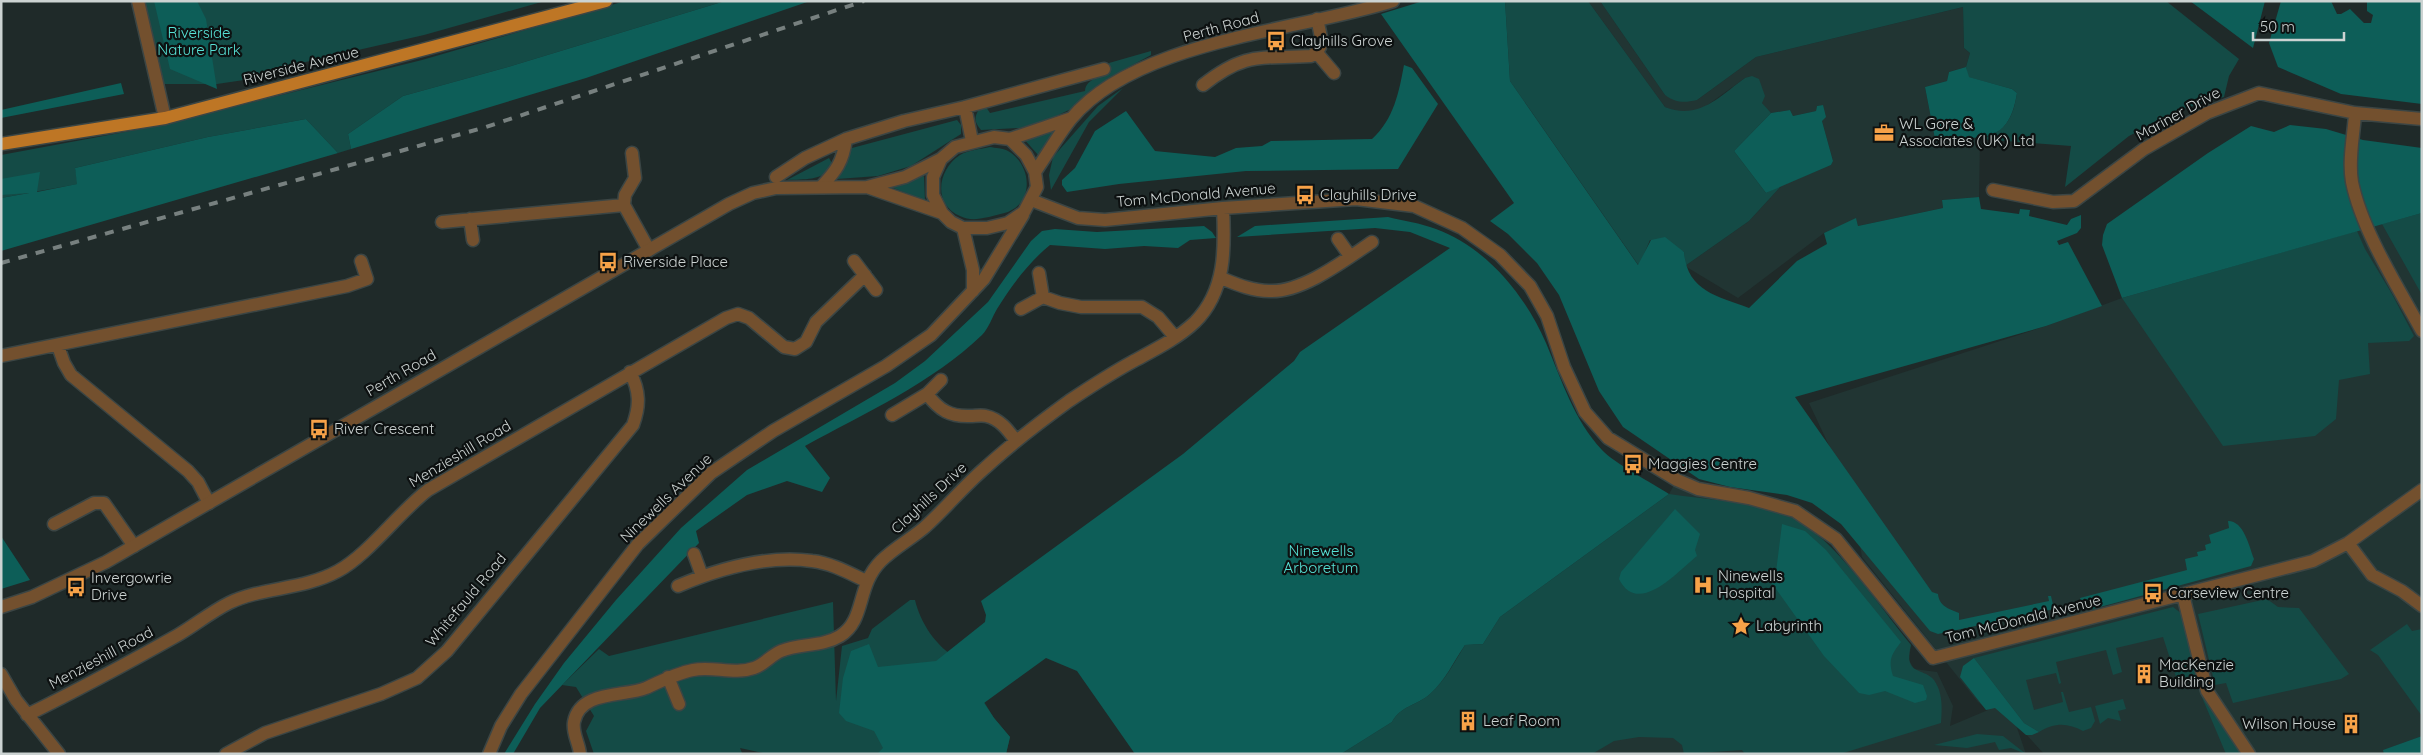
<svg xmlns="http://www.w3.org/2000/svg" width="2423" height="755" viewBox="0 0 2423 755" font-family="Quicksand,sans-serif">
  <style>
    .built { fill: #213533 }
    .green { fill: #144b46 }
    .forest { fill: #0d5e58 }
    .lines { fill: none; stroke-linecap: round; stroke-linejoin: round }
    .minor-casing { stroke: #3b4544; stroke-width: 15 }
    .tertiary-casing { stroke: #3b4544; stroke-width: 15 }
    .primary-casing { stroke: #3b4544; stroke-width: 15 }
    .minor { stroke: #73502e; stroke-width: 12 }
    .tertiary { stroke: #73502e; stroke-width: 12 }
    .primary { stroke: #be7625; stroke-width: 12 }
    .rail { stroke: #77807f; stroke-width: 4; stroke-dasharray: 9 9; stroke-linecap: butt }
    .labels { text-anchor: middle; stroke-width: 4.5; stroke-linejoin: round; paint-order: stroke }
    .street-label { font-size: 15px; fill: #ccd3d2; stroke: #0d1111 }
    .park-label { font-size: 15px; fill: #57e2d6; stroke: #0d1111 }
    .poi-label { font-size: 15px; fill: #ccd3d2; stroke: #0d1111; text-anchor: start }
  </style>
  <rect width="100%" height="100%" fill="#1f2a29"/>
  <path class="built" d="M1588,1H1600L1665,95L1697,100L1756,57L1963,7L1964,48L1970,53L1966,67L1949,72L1947,81L1925,87L1935,139L1959,137L1980,139L1979,197L1942,200L1943,208L1858,226L1856,219L1824,233L1738,298L1685,266L1749,221L1782,185L1831,165L1833,161L1822,121L1823,105L1817,106L1816,111L1793,116L1790,110L1771,113L1766,109L1745,78L1702,109L1690,112L1675,111L1665,107Z
    M2422,213V736L2384,750V754H2044L2015,722L2026,754H1419L1669,494L1677,480L1795,511L1836,552L1911,645L1909,660L1914,669L1937,672L1953,706L1950,726L1988,710L1978,702L1862,557L1851,492L1809,403L2046,326L2122,298Z"/>
  <path class="green" d="M138,1H545L424,35L266,71L244,80L217,84H156Z
    M625,1H725L508,67L403,96L348,134L351,149L338,153L306,119L208,137L75,168L78,184L1,198V155L157,126L422,60Z
    M1505,1H1588L1665,107C1698,121 1720,96 1745,78L1752,76L1759,79L1765,96L1762,103L1771,113L1734,151L1766,193L1782,185L1749,221L1685,266L1684,252L1650,240L1639,266L1510,81Z
    M1600,1H2166L2239,59L2229,76L2224,97L2179,110L2129,136L2065,187L2071,146L1980,139C2006,132 2013,118 2017,93L2012,89L1968,77L1966,67L1970,53L1964,48L1963,7L1756,57L1697,100C1684,103 1676,103 1665,95Z
    M1151,51V55L1107,79L1071,109L1048,120L1020,128L981,130C974,122 974,118 979,109L986,107L990,113L1085,91C1086,77 1103,79 1110,69L1109,63Z
    M1123,88L1089,122L1051,190L1049,175L1053,157L1098,106Z
    M957,120L961,125V134L911,166L878,176L837,179L852,148Z
    M1060,127L1039,156L1024,139Z
    M990,147C995,148 1003,148 1008,151C1031,164 1035,201 1008,212C1002,214 995,215 989,217C977,219 971,221 960,216C932,204 938,169 960,155C968,150 981,149 990,147Z
    M829,158L834,167C820,181 805,179 787,180Z
    M924,176L925,201L891,187Z
    M2422,213V295L2382,224Z
    M2357,231L2365,249L2392,294L2414,336L2409,341L2368,343L2370,374L2339,380L2336,419L2315,436L2223,446L2122,298Z
    M1669,494C1709,500 1754,501 1792,518C1835,538 1880,607 1911,645C1903,676 1923,667 1934,680C1943,693 1942,708 1941,723L1840,754H1745L1742,750L1684,754L1682,745L1673,738L1639,737L1614,741L1592,754H1341L1392,722C1400,706 1418,705 1430,694C1445,681 1455,661 1465,645L1483,644L1500,617Z
    M2267,599L2278,607L2299,608L2349,674L2341,679L2233,703L2226,683L2215,685L2198,614Z
    M910,600H915C920,622 936,647 957,658L994,718L1010,737L1006,754H767L740,748L742,753L739,754H594L586,731L594,716L576,687L562,685L599,649L609,656L833,602L836,701L842,646L868,638L872,629Z
    M2173,607L2182,614L2203,690L2244,754H2226L2193,676L2177,680L2163,637L2116,648L2122,672L2113,675L2106,650L2056,662L2061,683L2059,684L2056,673L2026,680L2034,710L2063,702L2061,692H2063L2069,712L2091,707L2095,721L2091,728L2083,731C2068,723 2055,722 2039,732L2024,723L1974,658Z
    M2407,624L2412,631L2422,629V716L2378,655L2370,650Z
    M2123,699L2126,709L2118,711L2121,721L2108,718L2100,724L2095,706Z
    M1977,734L2003,736L2026,754L2011,748L1999,750L1995,742L1967,748L1934,745Z"/>
  <path class="forest" d="M154,1H197L206,19L217,89L170,69Z
    M725,1H810L586,78L351,149L348,134L403,96L508,67Z
    M1423,1H1505L1510,81L1638,265L1651,240L1665,237L1684,252C1687,291 1717,296 1749,308L1797,261L1827,244L1824,233L1856,218L1858,226L1943,208L1942,200L1979,197L1981,209L2019,214L2020,209L2030,210L2029,216L2067,225L2071,219L2081,215V228L2077,233L2057,241L2059,245L2068,242L2102,306L2046,326L1795,397L1932,592L1938,594C1939,606 1949,609 1959,613V620L2049,601L2048,596H2051L2054,609L1938,634L1930,631L1841,524L1812,503L1787,495L1730,487L1699,479L1623,427L1599,391L1559,295L1537,263L1508,234L1490,221L1514,203L1381,14Z
    M2190,1H2265L2253,48Z
    M2281,1H2331L2337,14H2341L2350,9L2364,23H2371L2373,15L2367,11V1H2422V104L2341,94L2278,67L2269,43Z
    M1404,65L1412,68L1438,104L1398,169L1246,171L1119,184L1067,192L1062,185V180L1075,168L1095,131L1126,111L1155,151L1215,157L1236,148L1262,146L1271,141L1372,139C1394,119 1399,92 1404,65Z
    M1966,67L1969,77L2012,89L2017,93C2008,149 1978,135 1935,139L1925,87L1947,81L1949,72Z
    M121,83L124,94L1,118V110Z
    M1823,105L1826,117L1822,121L1833,161L1831,165L1766,193L1734,151L1771,113L1790,110L1793,116L1816,111L1817,106Z
    M306,119L338,153L1,251V198L29,193L1,195V179L40,172L37,192L77,184L75,168L208,137Z
    M2290,125L2326,129L2363,140L2422,148V213L2122,298L2102,245L2103,235L2107,224L2208,153L2251,126L2274,132Z
    M1388,217C1404,221 1420,223 1436,229C1487,248 1525,295 1546,343C1562,381 1574,420 1602,450C1614,463 1652,483 1669,494L1500,617L1483,644L1465,645C1454,661 1445,681 1430,694C1418,705 1400,706 1392,722L1341,754H1135L1077,671L1046,658L984,703L994,718L1010,737L1006,754H877L883,748L874,731L846,721L839,713L843,678L851,651L869,644L878,667L936,661L985,622L986,615L981,601L1183,454L1294,361L1300,352L1450,248L1410,232L1375,228L1237,237L1255,226Z
    M1204,226L1212,232L1216,238L1190,240L1178,248L1144,246L1105,249L1050,245C1030,261 1011,286 997,309C992,317 989,328 982,335C932,383 865,413 805,446L830,478L822,492L787,481L747,495L696,531L699,543L540,708L513,754H504L535,704L564,663L616,600L681,528L747,470L895,383L925,361L988,302L1031,241L1042,231L1055,229L1097,232Z
    M1675,509L1700,534L1695,550L1697,556C1677,572 1638,617 1619,579L1621,572Z
    M2228,521C2244,521 2249,546 2254,559L2251,566L2089,610L2081,603L2080,598L2187,570L2185,559L2198,556L2197,552L2206,550L2205,545L2211,543L2209,535L2229,528Z
    M1782,524L1805,531L1826,550L1901,642C1891,655 1888,660 1893,676L1923,685L1927,696L1926,700L1915,703L1885,691L1869,695L1859,693L1824,656L1766,575L1776,572Z
    M1,536L30,580L1,589Z
    M1974,658L2024,723L2039,732L2032,735H2026L1995,708L1986,710L1960,677L1963,666Z
    M2422,736V754H2384L2383,750Z"/>
  <g class="lines">
    <defs>
      <path id="minor" d="M138,1L165,118
        M1317,53L1334,73
        M1203,85C1246,51 1261,59 1311,56C1327,48 1320,34 1317,19
        M965,107L972,141
        M2355,113C2354,134 2348,160 2352,182C2362,231 2398,287 2422,331
        M776,177L805,158L846,139L904,121L965,107L1104,69
        M821,187C836,171 843,162 846,139
        M1993,190L2053,202L2074,201L2144,149L2207,113L2259,93L2355,113L2422,119
        M1031,200L1078,218L1105,220L1223,208L1356,199L1414,206L1462,228L1500,255L1530,286L1547,316L1564,367L1585,412L1608,438L1677,480L1698,489L1749,498L1795,511L1836,539L1933,658L2313,561L2348,543L2422,490
        M624,205L649,250
        M470,219L473,240
        M442,222L624,205L625,195L635,178L632,153
        M1338,239L1350,256
        M854,261L876,290
        M1221,278C1236,284 1252,291 1269,291C1302,293 1345,260 1372,242
        M1043,297L1060,303L1081,307H1142L1158,317L1175,337
        M1021,309L1043,297L1039,273
        M58,346L64,363L71,375L188,471L198,482L209,503
        M1,356L347,286L367,279L361,261
        M927,394C939,410 950,417 971,416C975,416 982,415 986,416C1000,419 1008,430 1016,441
        M892,415L927,394L941,380
        M54,524L94,503H104L134,546
        M2348,543L2372,575L2402,591L2422,606
        M694,554L702,576
        M678,586C718,569 768,555 812,561C831,563 849,573 866,581
        M2183,595L2207,691L2249,754
        M1,674L16,700L59,754
        M668,677L679,704
        M27,715C78,690 128,663 178,635C195,625 211,612 229,603C262,587 303,590 338,571C368,555 399,512 428,490L726,318L738,314L749,318L784,347L795,349L806,342L816,322L865,275
        M226,754L265,733L381,694L417,678L447,651L633,425C640,406 640,391 630,372
        M580,754C579,743 572,733 574,722C580,690 624,697 646,688C661,681 677,673 693,670C713,666 734,675 754,668C764,665 771,655 781,651C800,643 822,647 840,636C866,620 856,586 881,561C894,548 911,539 925,527C946,508 964,486 985,468C1011,444 1040,422 1069,401C1090,387 1110,374 1132,362C1154,350 1177,339 1195,322C1226,291 1225,248 1223,208"/>
      <path id="tertiary" d="M1010,139L1072,118
        M1035,172C1047,155 1058,135 1071,119C1136,40 1299,31 1393,1
        M867,187L942,213
        M963,228L973,270V291
        M1,607L32,597L106,562L729,204L753,193L776,188L867,187L905,177L941,159L955,147L994,137L1010,139L1026,155L1035,172L1037,187L1024,212L1008,223L987,228H963L951,222L942,213L933,195V177L941,159
        M489,754L501,726L521,694L638,544L711,473L773,431L886,366L931,335L984,279L1023,215"/>
      <path id="primary" d="M1,144L165,118L606,1"/>
    </defs>
    <use href="#minor" class="minor-casing"/>
    <use href="#tertiary" class="tertiary-casing"/>
    <use href="#primary" class="primary-casing"/>
    <use href="#minor" class="minor"/>
    <use href="#tertiary" class="tertiary"/>
    <use href="#primary" class="primary"/>
    <path class="rail" d="M1,263L486,127L864,1"/>
  </g>
  <defs>
    <symbol id="bus-bare" viewBox="-9 -9 18 18"><path d="M-5-6H5V4H4V6H2V4H-2V6H-4V4H-5ZM-3.5-4V0h7V-4ZM-3.5 1.2v1.5H-2V1.2ZM2 1.2v1.5H3.5V1.2Z" fill="#f7a248" stroke="#0d1111" stroke-width="2.5" paint-order="stroke"/></symbol>
    <symbol id="office-bare" viewBox="-9 -9 18 18"><path d="M-6-3h4V-5.5h4V-3h4V5H-6ZM-1-4.5V-3h2v-1.5ZM-6 0V1H6V0Z" fill="#f7a248" stroke="#0d1111" stroke-width="2.5" paint-order="stroke"/></symbol>
    <symbol id="hospital-bare" viewBox="-9 -9 18 18"><path d="M-5-5h3v3.5h4V-5h3V5h-3V1.5h-4V5h-3Z" fill="#f7a248" stroke="#0d1111" stroke-width="2.5" paint-order="stroke"/></symbol>
    <symbol id="sight-bare" viewBox="-9 -9 18 18"><path d="M0-6L1.8-2.2L6-1.7L2.9 1.2L3.7 5.4L0 3.3L-3.7 5.4L-2.9 1.2L-6-1.7L-1.8-2.2Z" fill="#f7a248" stroke="#0d1111" stroke-width="2.5" paint-order="stroke"/></symbol>
    <symbol id="building-bare" viewBox="-9 -9 18 18"><path d="M-4-6H4V6H1V3H-1V6H-4ZM-2.5-4.3h1.7v1.8h-1.7ZM.8-4.3h1.7v1.8H.8ZM-2.5-1h1.7V.8h-1.7ZM.8-1h1.7V.8H.8Z" fill="#f7a248" stroke="#0d1111" stroke-width="2.5" paint-order="stroke"/></symbol>
  </defs>
  <g fill-rule="evenodd">
    <use href="#bus-bare" x="1262" y="27" width="28" height="28"/>
    <use href="#office-bare" x="1870" y="119" width="28" height="28"/>
    <use href="#bus-bare" x="1291" y="181" width="28" height="28"/>
    <use href="#bus-bare" x="594" y="248" width="28" height="28"/>
    <use href="#bus-bare" x="305" y="415" width="28" height="28"/>
    <use href="#bus-bare" x="1619" y="450" width="28" height="28"/>
    <use href="#hospital-bare" x="1689" y="571" width="28" height="28"/>
    <use href="#bus-bare" x="62" y="573" width="28" height="28"/>
    <use href="#bus-bare" x="2139" y="579" width="28" height="28"/>
    <use href="#sight-bare" x="1727" y="612" width="28" height="28"/>
    <use href="#building-bare" x="2130" y="660" width="28" height="28"/>
    <use href="#building-bare" x="1454" y="707" width="28" height="28"/>
    <use href="#building-bare" x="2337" y="710" width="28" height="28"/>
  </g>
  <g class="labels">
    <g class="street-label">
      <text transform="translate(1221 27) rotate(-15)" y="5">Perth Road</text>
      <text transform="translate(301 66) rotate(-14)" y="5">Riverside Avenue</text>
      <text transform="translate(2178 114) rotate(-29)" y="5">Mariner Drive</text>
      <text transform="translate(1196 195) rotate(-5)" y="5">Tom McDonald Avenue</text>
      <text transform="translate(401 373) rotate(-30)" y="5">Perth Road</text>
      <text transform="translate(460 454) rotate(-31)" y="5">Menzieshill Road</text>
      <text transform="translate(666 498) rotate(-44)" y="5">Ninewells Avenue</text>
      <text transform="translate(929 498) rotate(-43)" y="5">Clayhills Drive</text>
      <text transform="translate(466 600) rotate(-50)" y="5">Whitefauld Road</text>
      <text transform="translate(2023 619) rotate(-14)" y="5">Tom McDonald Avenue</text>
      <text transform="translate(101 658) rotate(-28)" y="5">Menzieshill Road</text>
    </g>
    <g class="park-label">
      <text x="199" y="38">Riverside<tspan x="199" dy="17">Nature Park</tspan></text>
      <text x="1321" y="556">Ninewells<tspan x="1321" dy="17">Arboretum</tspan></text>
    </g>
    <g class="poi-label">
      <text x="1291" y="46">Clayhills Grove</text>
      <text x="1899" y="129">WL Gore &amp;<tspan x="1899" dy="17">Associates (UK) Ltd</tspan></text>
      <text x="1320" y="200">Clayhills Drive</text>
      <text x="623" y="267">Riverside Place</text>
      <text x="334" y="434">River Crescent</text>
      <text x="1648" y="469">Maggies Centre</text>
      <text x="1718" y="581">Ninewells<tspan x="1718" dy="17">Hospital</tspan></text>
      <text x="91" y="583">Invergowrie<tspan x="91" dy="17">Drive</tspan></text>
      <text x="2168" y="598">Carseview Centre</text>
      <text x="1756" y="631">Labyrinth</text>
      <text x="2159" y="670">MacKenzie<tspan x="2159" dy="17">Building</tspan></text>
      <text x="1483" y="726">Leaf Room</text>
      <text x="2336" y="729" text-anchor="end">Wilson House</text>
    </g>
  </g>
  <rect width="2423" height="755" fill="none" stroke="#ccd3d2" stroke-width="5"/>
  <path d="M2253 32v8h91v-8" fill="none" stroke="#ccd3d2" stroke-width="2.5"/>
  <text x="2260" y="32" font-size="15" fill="#ccd3d2" stroke="#0d1111" stroke-width="4" paint-order="stroke">50 m</text>
</svg>
